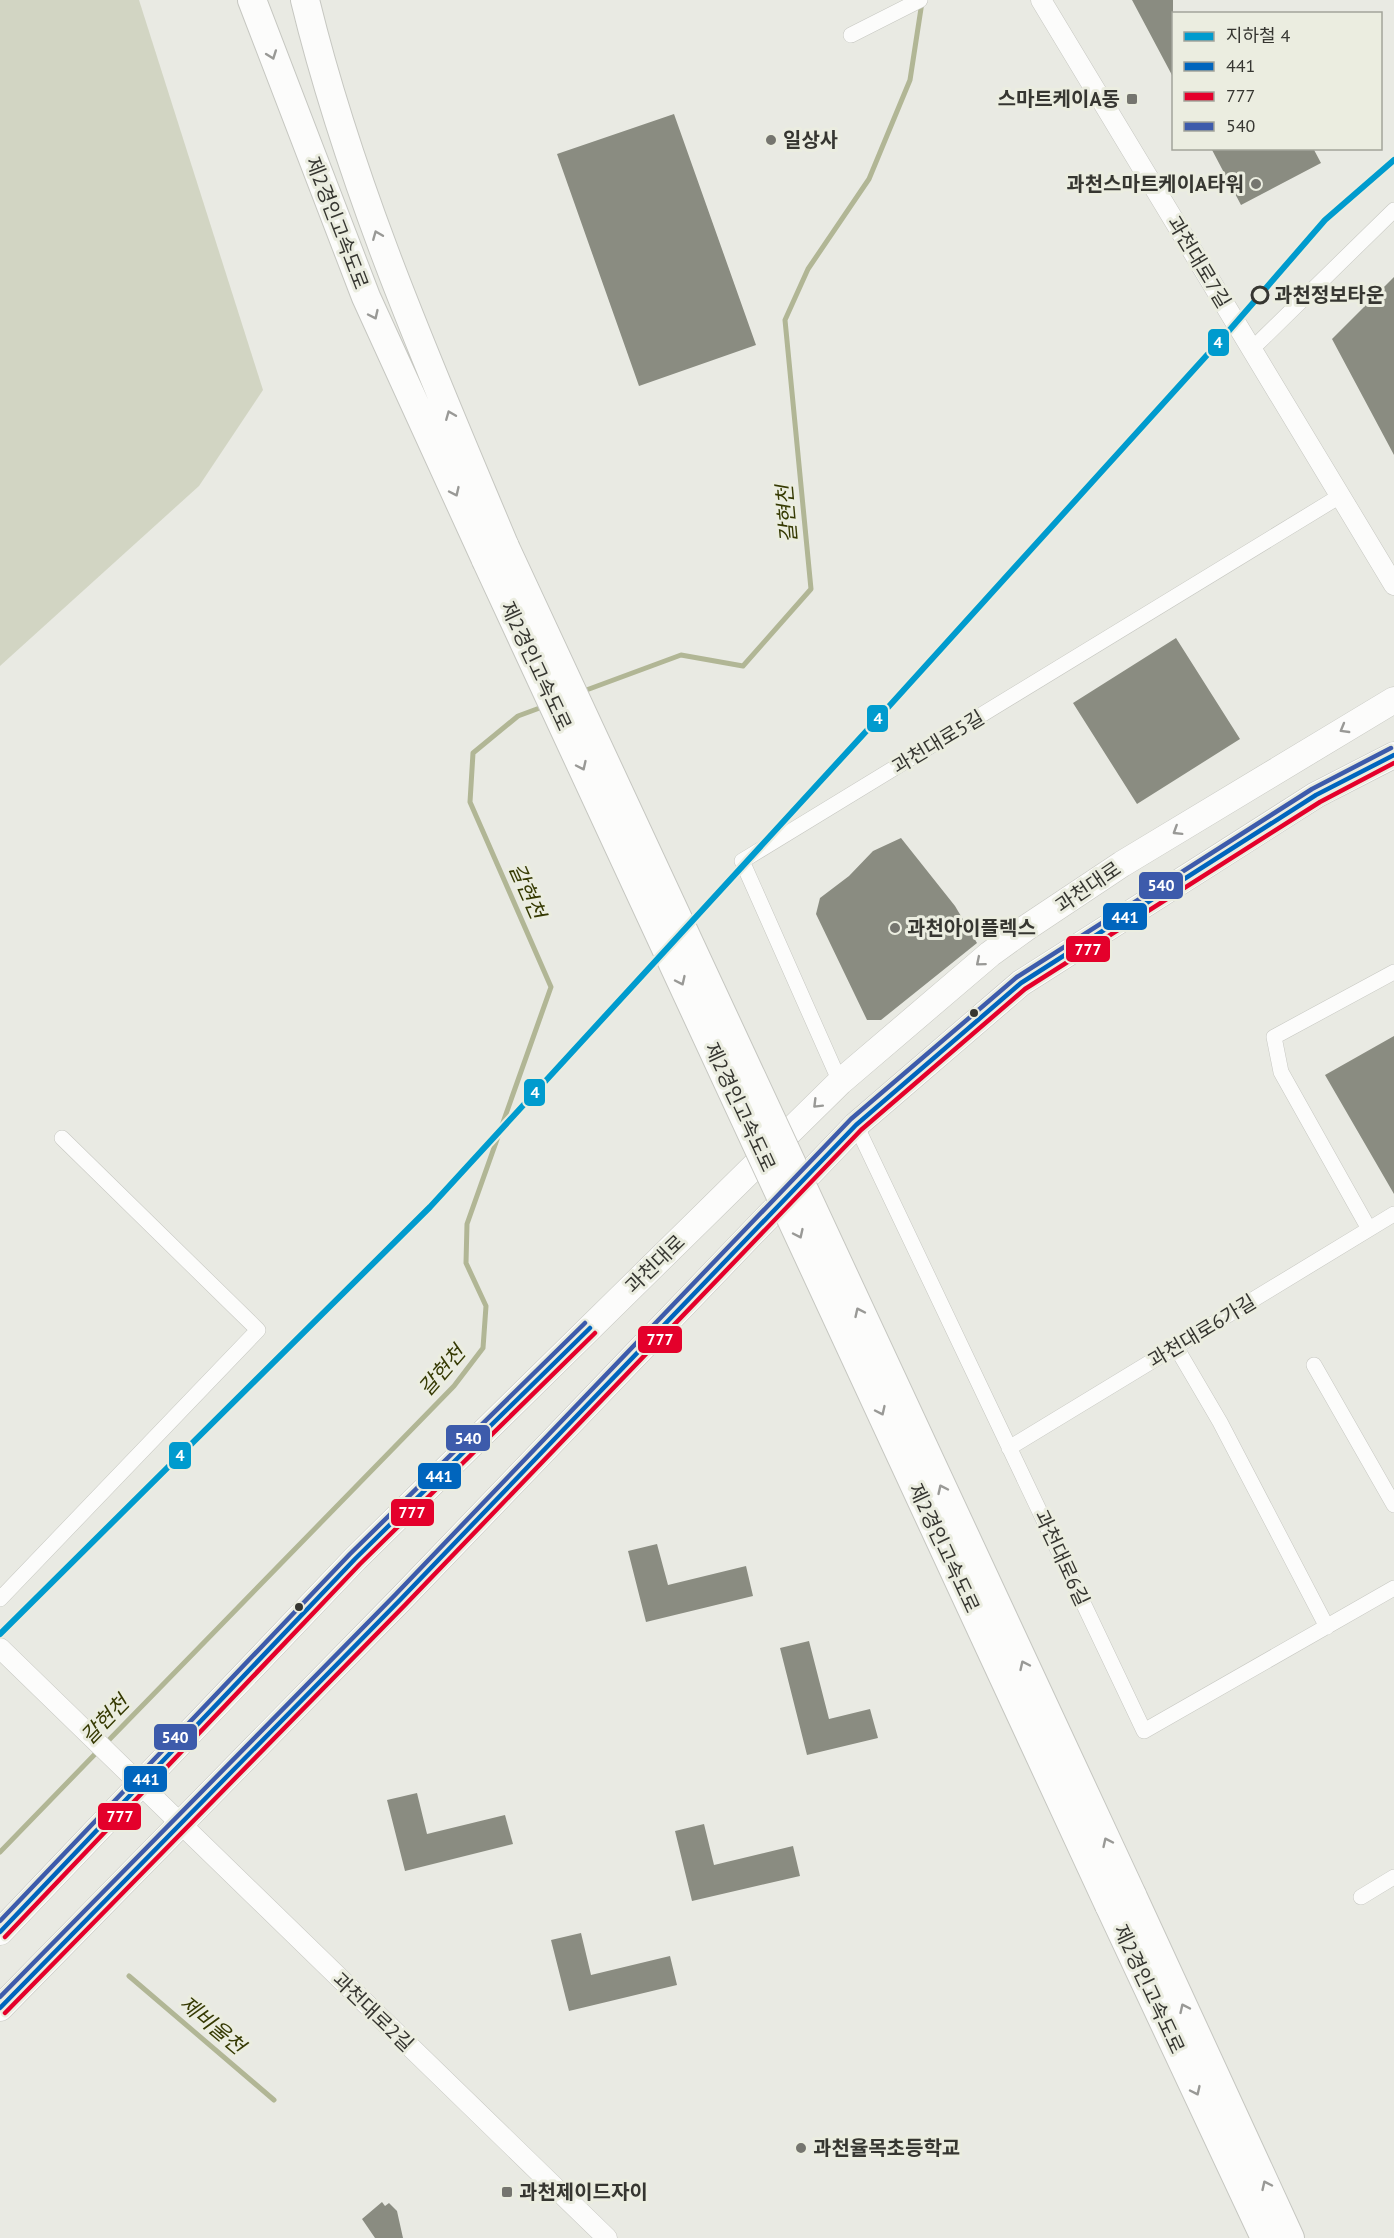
<svg xmlns="http://www.w3.org/2000/svg" width="1394" height="2238" viewBox="0 0 1394 2238" font-family="'PT Sans','Noto Sans KR',sans-serif">
  <style>
    .green { fill: #d2d5c3 }
    .lines { fill: none; stroke-linecap: round; stroke-linejoin: round }
    .stream { stroke: #b1b695; stroke-width: 5 }
    .building { fill: #8a8c81 }
    .minor-casing { stroke: #c6c7c1; stroke-width: 16 }
    .tertiary-casing { stroke: #c6c7c1; stroke-width: 21 }
    .primary-casing { stroke: #c6c7c1; stroke-width: 27 }
    .motorway-casing { stroke: #c6c7c1; stroke-width: 30 }
    .minor { stroke: #fcfcfb; stroke-width: 15 }
    .tertiary { stroke: #fcfcfb; stroke-width: 20 }
    .primary { stroke: #fcfcfb; stroke-width: 26 }
    .motorway { stroke: #fcfcfb; stroke-width: 28 }
    .motorway-bridge-casing { stroke: #c6c7c1; stroke-width: 30; stroke-linecap: butt }
    .motorway-bridge { stroke: #fcfcfb; stroke-width: 28 }
    .bus-1-casing { stroke: #ebede0; stroke-width: 9 }
    .bus-2-casing { stroke: #ebede0; stroke-width: 9 }
    .bus-3-casing { stroke: #ebede0; stroke-width: 9 }
    .bus-1 { stroke: #0065bd; stroke-width: 4.5 }
    .bus-2 { stroke: #e4002b; stroke-width: 4.5 }
    .bus-3 { stroke: #3d5bab; stroke-width: 4.5 }
    .metro-1-casing { stroke: #ebede0; stroke-width: 10 }
    .metro-1 { stroke: #009bce; stroke-width: 6 }
    .oneway { stroke: #999996 }
    .poi-dot { fill: #75756f; stroke: #ebede0; stroke-width: 2 }
    .stop-dot { fill: #ebede0; stroke: #363631; stroke-width: 3 }
    .bus-dot { fill: #363631; stroke: #ebede0; stroke-width: 2 }
    .labels { text-anchor: middle; stroke-width: 6; stroke-linejoin: round; paint-order: stroke }
    .poi-label { font-size: 20px; font-weight: bold; fill: #363631; stroke: #ebede0; text-anchor: start }
    .street-label { font-size: 20px; fill: #363631; stroke: #ebede0 }
    .stop-label { font-size: 20px; font-weight: bold; fill: #363631; stroke: #ebede0; text-anchor: start }
    .water-label { font-size: 21px; font-style: italic; fill: #363a03; stroke: #ebede0 }
    .line-badge { stroke: #ebede0; stroke-width: 2 }
    .badge-label { font-size: 16px; text-anchor: middle; font-weight: bold; fill: #fff }
  </style>
  <rect width="100%" height="100%" fill="#e9eae3"/>
  <path class="green" d="M0,0H139L263,390L199,486L0,666Z"/>
  <g class="lines">
    <path class="stream" d="M581,692L681,655L743,666L811,589L785,320L808,269L869,179L910,80L922,2
      M105,1744L454,1386L483,1348L486,1306L466,1263L467,1224L551,987L470,802L473,753L518,716L545,706
      M0,1852L99,1750
      M129,1976L274,2100"/>
  </g>
  <path class="building" d="M1132,0H1173V77Z
    M674,114L756,345L639,386L557,154Z
    M1211,148H1313L1321,163L1241,205Z
    M1394,277V455L1332,339Z
    M1176,638L1240,739L1137,804L1073,703Z
    M901,838L955,906L977,943L881,1020H867L816,914L820,898L849,876L873,851Z
    M1394,1036V1194L1325,1075Z
    M657,1544L668,1585L746,1566L753,1596L646,1622L628,1551Z
    M809,1641L829,1719L870,1709L878,1738L807,1755L780,1648Z
    M417,1793L427,1834L505,1815L513,1844L405,1871L387,1800Z
    M704,1824L714,1865L793,1846L800,1876L692,1901L675,1831Z
    M581,1933L591,1975L670,1956L677,1985L569,2011L551,1940Z
    M382,2202L385,2206L389,2203L397,2211L403,2238H375L362,2219Z"/>
  <g class="lines">
    <defs>
      <path id="minor" d="M851,35L920,0
        M1252,349L1394,210
        M840,1082L742,861L1340,496
        M856,1125L1144,1731L1394,1588
        M1369,1229L1281,1072L1274,1037L1394,972
        M1176,1347L1220,1422L1327,1627
        M1314,1365L1394,1505
        M1009,1448L1394,1214
        M0,1599L258,1330L62,1138
        M1361,1897L1394,1877"/>
      <path id="tertiary" d="M1041,0L1394,585
        M0,1648L607,2238"/>
      <path id="primary" d="M0,1932L355,1559L840,1082L990,954L1026,928L1122,864L1394,700
        M0,2008L400,1600L856,1125L1021,983L1316,795L1394,755"/>
      <path id="motorway" d="M252,0L366,297L486,560
        M305,0C351,189 430,368 505,547
        M1132,1895L1290,2238
        M1109,1905L1265,2238"/>
    </defs>
    <use href="#minor" class="minor-casing"/>
    <use href="#tertiary" class="tertiary-casing"/>
    <use href="#primary" class="primary-casing"/>
    <use href="#motorway" class="motorway-casing"/>
    <use href="#minor" class="minor"/>
    <use href="#tertiary" class="tertiary"/>
    <use href="#primary" class="primary"/>
    <use href="#motorway" class="motorway"/>
    <defs>
      <path id="motorway-bridge" d="M505,547L1132,1895
        M486,560L1109,1905"/>
    </defs>
    <use href="#motorway-bridge" class="motorway-bridge-casing"/>
    <use href="#motorway-bridge" class="motorway-bridge"/>
    <defs>
      <path id="bus-1" d="M0,1932L355,1559L590,1328
        M0,2008L400,1600L856,1125L1021,983L1316,795L1394,755"/>
      <path id="bus-2" d="M5,1937L360,1564L595,1333
        M5,2013L405,1605L861,1130L1025,989L1320,802L1394,763"/>
      <path id="bus-3" d="M0,1921L350,1554L585,1323
        M0,1997L395,1595L851,1119L1017,977L1312,789L1391,748"/>
    </defs>
    <use href="#bus-1" class="bus-1-casing"/>
    <use href="#bus-2" class="bus-2-casing"/>
    <use href="#bus-3" class="bus-3-casing"/>
    <use href="#bus-1" class="bus-1"/>
    <use href="#bus-2" class="bus-2"/>
    <use href="#bus-3" class="bus-3"/>
    <defs>
      <path id="metro-1" d="M0,1634L430,1207L882,714L1227,333L1325,220L1394,160"/>
    </defs>
    <use href="#metro-1" class="metro-1-casing"/>
    <use href="#metro-1" class="metro-1"/>
  </g>
  <defs><path id="oneway-chevron" d="M-2-3.5L2.5 0L-2 3.5" fill="none" stroke-width="1.6" stroke-linecap="round" stroke-linejoin="round" transform="scale(1.5)"/></defs>
  <g class="oneway">
    <use href="#oneway-chevron" transform="translate(272 55) rotate(70)"/>
    <use href="#oneway-chevron" transform="translate(377 235) rotate(-112)"/>
    <use href="#oneway-chevron" transform="translate(374 315) rotate(65)"/>
    <use href="#oneway-chevron" transform="translate(450 415) rotate(-112)"/>
    <use href="#oneway-chevron" transform="translate(455 492) rotate(65)"/>
    <use href="#oneway-chevron" transform="translate(1344 729) rotate(150)"/>
    <use href="#oneway-chevron" transform="translate(582 766) rotate(65)"/>
    <use href="#oneway-chevron" transform="translate(1177 831) rotate(148)"/>
    <use href="#oneway-chevron" transform="translate(980 962) rotate(140)"/>
    <use href="#oneway-chevron" transform="translate(681 981) rotate(65)"/>
    <use href="#oneway-chevron" transform="translate(817 1104) rotate(135)"/>
    <use href="#oneway-chevron" transform="translate(799 1234) rotate(65)"/>
    <use href="#oneway-chevron" transform="translate(859 1312) rotate(-115)"/>
    <use href="#oneway-chevron" transform="translate(881 1411) rotate(65)"/>
    <use href="#oneway-chevron" transform="translate(942 1489) rotate(-115)"/>
    <use href="#oneway-chevron" transform="translate(1024 1665) rotate(-115)"/>
    <use href="#oneway-chevron" transform="translate(1107 1842) rotate(-115)"/>
    <use href="#oneway-chevron" transform="translate(1184 2008) rotate(-115)"/>
    <use href="#oneway-chevron" transform="translate(1196 2091) rotate(65)"/>
    <use href="#oneway-chevron" transform="translate(1266 2185) rotate(-115)"/>
  </g>
  <g class="poi-dot">
    <rect x="1126" y="93" width="12" height="12" rx="3"/>
    <circle cx="771" cy="140" r="6"/>
    <circle cx="1256" cy="184" r="6"/>
    <circle cx="895" cy="928" r="6"/>
    <circle cx="801" cy="2148" r="6"/>
    <rect x="501" y="2186" width="12" height="12" rx="3"/>
  </g>
  <circle class="stop-dot" cx="1260" cy="295" r="8"/>
  <g class="bus-dot">
    <circle cx="974" cy="1013" r="5"/>
    <circle cx="299" cy="1607" r="5"/>
  </g>
  <g class="labels">
    <g class="poi-label">
      <text x="1120" y="106" text-anchor="end">스마트케이A동</text>
      <text x="783" y="147">일상사</text>
      <text x="1244" y="191" text-anchor="end">과천스마트케이A타워</text>
      <text x="907" y="935">과천아이플렉스</text>
      <text x="813" y="2155">과천율목초등학교</text>
      <text x="519" y="2199">과천제이드자이</text>
    </g>
    <g class="street-label">
      <text transform="translate(337 223) rotate(69)" y="7">제2경인고속도로</text>
      <text transform="translate(1199 262) rotate(59)" y="7">과천대로7길</text>
      <text transform="translate(536 666) rotate(65)" y="7">제2경인고속도로</text>
      <text transform="translate(938 742) rotate(-31)" y="7">과천대로5길</text>
      <text transform="translate(1088 887) rotate(-34)" y="7">과천대로</text>
      <text transform="translate(740 1107) rotate(65)" y="7">제2경인고속도로</text>
      <text transform="translate(655 1264) rotate(-44)" y="7">과천대로</text>
      <text transform="translate(1202 1331) rotate(-31)" y="7">과천대로6가길</text>
      <text transform="translate(944 1548) rotate(65)" y="7">제2경인고속도로</text>
      <text transform="translate(1062 1558) rotate(65)" y="7">과천대로6길</text>
      <text transform="translate(1149 1989) rotate(65)" y="7">제2경인고속도로</text>
      <text transform="translate(373 2012) rotate(44)" y="7">과천대로2길</text>
    </g>
    <g class="stop-label">
      <text x="1274" y="302">과천정보타운</text>
    </g>
    <g class="water-label">
      <text transform="translate(787 514) rotate(-95)" y="7">갈현천</text>
      <text transform="translate(527 891) rotate(66)" y="7">갈현천</text>
      <text transform="translate(442 1371) rotate(-49)" y="7">갈현천</text>
      <text transform="translate(105 1720) rotate(-46)" y="7">갈현천</text>
      <text transform="translate(212 2025) rotate(40)" y="7">제비울천</text>
    </g>
  </g>
  <g class="line-badge">
    <rect x="1207" y="328" width="23" height="29" rx="6" fill="#009bce"/>
    <rect x="866" y="704" width="23" height="29" rx="6" fill="#009bce"/>
    <rect x="1138" y="871" width="46" height="29" rx="6" fill="#3d5bab"/>
    <rect x="1102" y="902" width="46" height="29" rx="6" fill="#0065bd"/>
    <rect x="1065" y="935" width="46" height="28" rx="6" fill="#e4002b"/>
    <rect x="523" y="1078" width="23" height="29" rx="6" fill="#009bce"/>
    <rect x="637" y="1325" width="46" height="29" rx="6" fill="#e4002b"/>
    <rect x="445" y="1424" width="46" height="28" rx="6" fill="#3d5bab"/>
    <rect x="168" y="1441" width="24" height="29" rx="6" fill="#009bce"/>
    <rect x="417" y="1462" width="45" height="28" rx="6" fill="#0065bd"/>
    <rect x="390" y="1498" width="45" height="29" rx="6" fill="#e4002b"/>
    <rect x="153" y="1723" width="45" height="28" rx="6" fill="#3d5bab"/>
    <rect x="123" y="1765" width="45" height="28" rx="6" fill="#0065bd"/>
    <rect x="97" y="1802" width="45" height="29" rx="6" fill="#e4002b"/>
  </g>
  <g class="badge-label">
    <text x="1218" y="348">4</text>
    <text x="878" y="724">4</text>
    <text x="1161" y="891">540</text>
    <text x="1125" y="923">441</text>
    <text x="1088" y="955">777</text>
    <text x="535" y="1098">4</text>
    <text x="660" y="1345">777</text>
    <text x="468" y="1444">540</text>
    <text x="180" y="1461">4</text>
    <text x="439" y="1482">441</text>
    <text x="412" y="1518">777</text>
    <text x="175" y="1743">540</text>
    <text x="146" y="1785">441</text>
    <text x="120" y="1822">777</text>
  </g>
  <rect x="1172" y="12" width="210" height="138" fill="#ebede0" stroke="#a3a49a" stroke-width="1.5"/>
  <rect x="1184" y="32" width="30" height="9" fill="#009bce" stroke="#a3a49a" stroke-width="1.5"/>
  <text x="1226" y="42" font-size="18" fill="#363631">지하철 4</text>
  <rect x="1184" y="62" width="30" height="9" fill="#0065bd" stroke="#a3a49a" stroke-width="1.5"/>
  <text x="1226" y="72" font-size="18" fill="#363631">441</text>
  <rect x="1184" y="92" width="30" height="9" fill="#e4002b" stroke="#a3a49a" stroke-width="1.5"/>
  <text x="1226" y="102" font-size="18" fill="#363631">777</text>
  <rect x="1184" y="122" width="30" height="9" fill="#3d5bab" stroke="#a3a49a" stroke-width="1.5"/>
  <text x="1226" y="132" font-size="18" fill="#363631">540</text>
</svg>
